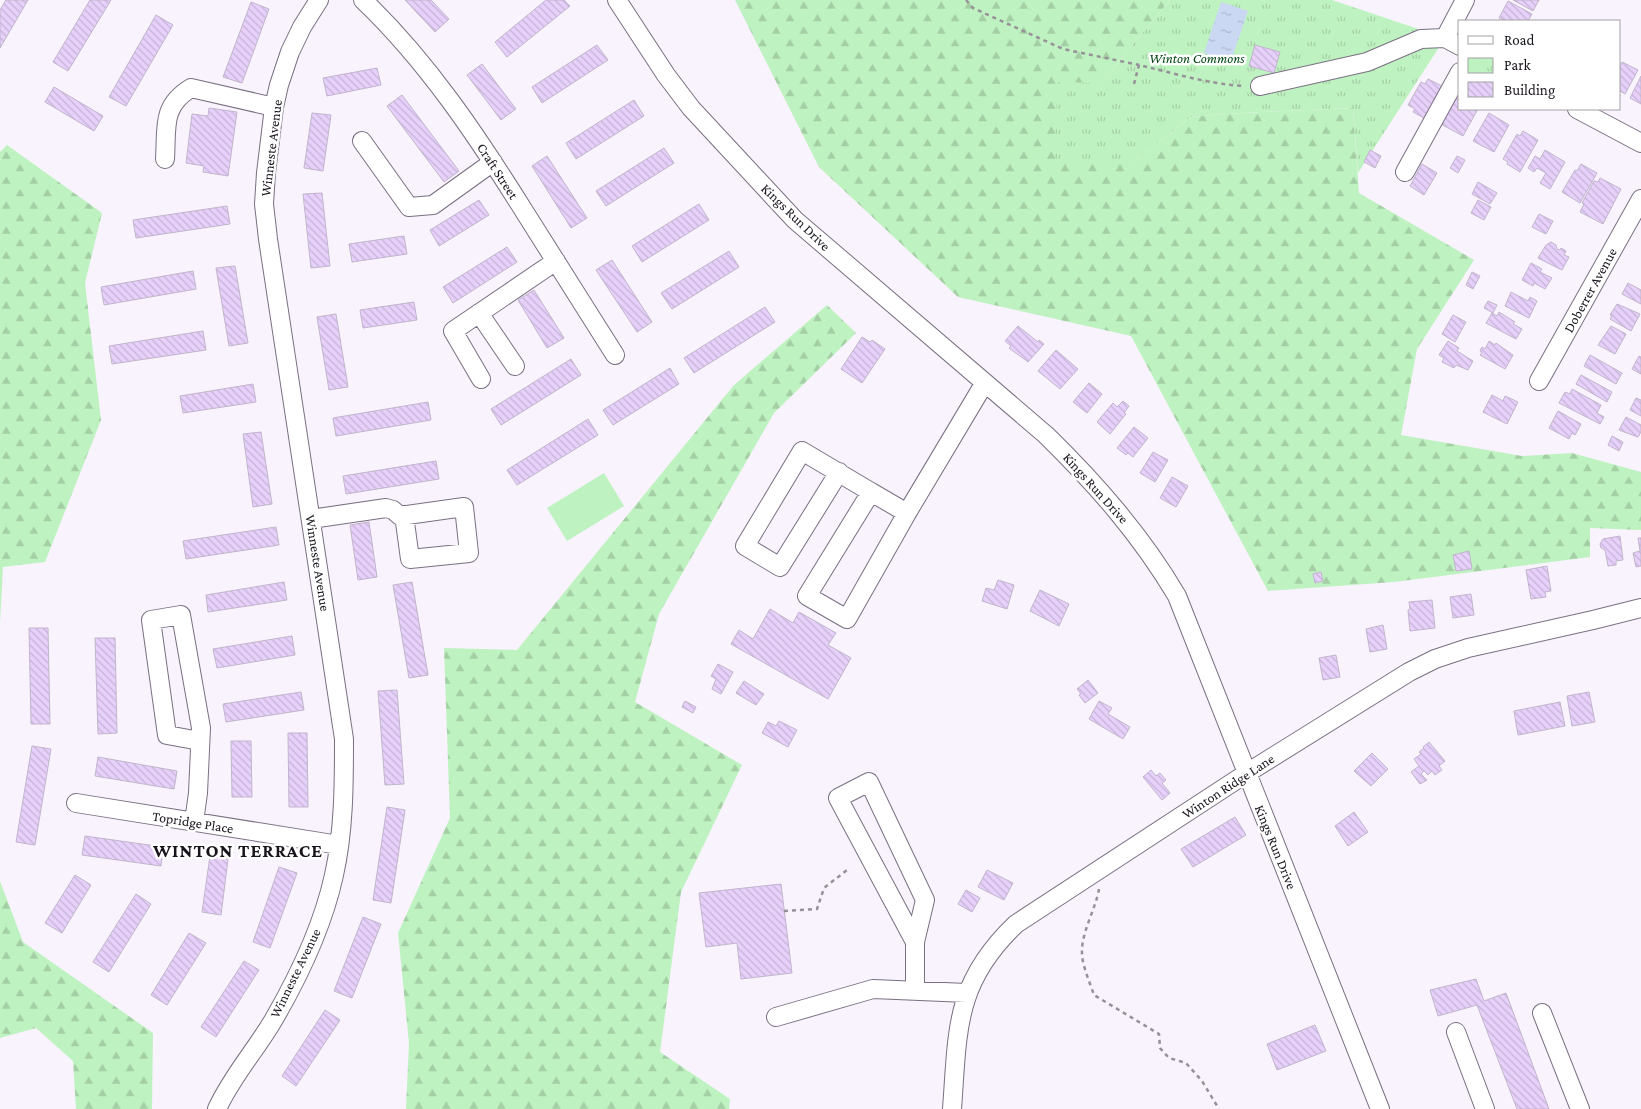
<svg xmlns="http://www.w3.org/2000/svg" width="1641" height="1109" viewBox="0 0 1641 1109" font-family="'Crimson Pro',serif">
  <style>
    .grass { fill: #bff2c1 }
    .forest { fill: url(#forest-firs) }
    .park { fill: url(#park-tufts) }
    .water { fill: url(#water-ripples) }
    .building { fill: url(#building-back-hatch); stroke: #c1b5cb }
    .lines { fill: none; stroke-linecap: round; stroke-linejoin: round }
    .minor-casing { stroke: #7a6f83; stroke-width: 20 }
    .path { stroke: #969199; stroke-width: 2.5; stroke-dasharray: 4 4; stroke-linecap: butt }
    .minor { stroke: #fff; stroke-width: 18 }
    .labels { text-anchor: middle; stroke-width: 5; stroke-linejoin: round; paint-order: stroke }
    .park-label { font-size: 14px; font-style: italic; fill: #024711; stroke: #fff }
    .street-label { font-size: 14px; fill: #19141c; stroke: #fff }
    .district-label { font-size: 19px; font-weight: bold; letter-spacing: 1px; fill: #19141c; stroke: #fff }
  </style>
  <defs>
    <pattern id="forest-firs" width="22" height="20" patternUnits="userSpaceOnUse" patternTransform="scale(1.25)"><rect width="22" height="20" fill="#bff2c1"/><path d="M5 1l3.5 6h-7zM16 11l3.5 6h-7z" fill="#a4cfa5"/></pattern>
    <pattern id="park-tufts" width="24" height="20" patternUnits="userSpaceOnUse" patternTransform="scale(1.25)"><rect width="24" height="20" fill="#bff2c1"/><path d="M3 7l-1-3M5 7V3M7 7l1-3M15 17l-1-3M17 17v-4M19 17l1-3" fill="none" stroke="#a4cfa5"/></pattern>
    <pattern id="water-ripples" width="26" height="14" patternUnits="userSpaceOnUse" patternTransform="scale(1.25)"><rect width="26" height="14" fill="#cad8f3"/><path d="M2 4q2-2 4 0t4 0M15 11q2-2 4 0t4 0" fill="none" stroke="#adb8d0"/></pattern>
    <pattern id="building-back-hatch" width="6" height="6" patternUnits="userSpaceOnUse" patternTransform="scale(1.25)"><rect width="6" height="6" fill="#e7d1fb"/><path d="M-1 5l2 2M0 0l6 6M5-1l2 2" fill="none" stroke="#c6b3d7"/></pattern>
  </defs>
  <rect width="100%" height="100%" fill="#f8f3fc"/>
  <path class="grass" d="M604,473L624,506L567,541L547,508Z"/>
  <path class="forest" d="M735,0H1170L1101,83L1131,165L1190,117L1240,113L1353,108L1359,193L1474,260L1417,349L1401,435L1522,456L1572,453L1641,472V530L1590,528V557L1394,582L1268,591L1131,336L958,297L819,167Z
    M7,145L102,213L85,283L101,420L45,562L3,567L0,623V152Z
    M827,305L856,333L774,413L659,614L635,702L742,765L681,892L660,1052L730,1099L729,1109H406L409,1043L398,933L450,818L444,648L517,650L734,385Z
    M0,881L23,942L153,1033L152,1109H76L73,1061L36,1028L0,1038Z"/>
  <path class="park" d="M1170,0H1332L1445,38L1358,173L1353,108L1240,113L1190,117L1131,165L1055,162L1057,82L1101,83Z"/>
  <path class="water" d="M1221,2L1248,11L1231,61L1204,53Z"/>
  <path class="building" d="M6,0H28L0,48V10Z
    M90,0H111L68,71L53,62Z
    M405,0H431L449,19L435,32Z
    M546,0H564L570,6L507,57L495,42Z
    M1513,0H1539L1533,11Z
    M1508,1L1532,14L1528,21H1506L1499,18Z
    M251,2L269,9L242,83L223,77Z
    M156,15L173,25L126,106L109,97Z
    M597,45L608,60L542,103L532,87Z
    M1255,45L1280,52L1274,73L1249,66Z
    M1622,62L1638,70L1625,94L1620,91V67Z
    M482,64L516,109L501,120L467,75Z
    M377,68L381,85L327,96L323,78Z
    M1641,76V104L1630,98Z
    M1428,79L1442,86L1424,118L1413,112L1415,109L1408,105L1421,82L1425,84Z
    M54,87L103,116L94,131L45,102Z
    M402,95L459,171L444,182L387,106Z
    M1454,95L1460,98V109H1478L1463,136L1439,123Z
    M634,100L644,116L576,159L566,143Z
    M209,108L237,112L228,176L203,172L204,166L186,163L192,114L208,116Z
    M312,113L331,115L323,171L304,168Z
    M1489,113L1509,125L1494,152L1473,141Z
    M1523,131L1538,140L1520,172L1507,164L1508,162L1503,159L1517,134L1520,136Z
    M664,148L674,163L606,206L596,191Z
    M1370,150L1381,156L1375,168L1364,162Z
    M1545,150L1565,162L1550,189L1540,183L1546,173L1537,168L1534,172L1528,168L1535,156L1540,159Z
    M547,156L587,218L571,228L532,166Z
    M1457,156L1465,160L1458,173L1450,168Z
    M1422,164L1437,173L1424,195L1410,186Z
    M1581,164L1597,173L1580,203L1562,192L1575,170L1577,171Z
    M1600,178L1621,189L1603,224L1580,212L1584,204L1582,203L1594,181L1598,182Z
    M1478,182L1497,193L1490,204L1472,194Z
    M322,193L330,266L311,268L303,194Z
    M479,200L489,215L439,246L430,230Z
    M1478,200L1491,207L1484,220L1471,213Z
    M699,204L709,220L642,262L632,246Z
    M227,206L230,224L136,238L133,220Z
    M1539,214L1553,221L1546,234L1532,227Z
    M404,236L407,254L352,262L349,244Z
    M1551,242L1556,245L1557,249L1560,250L1561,248L1566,251L1564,255L1569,257L1562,270L1538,258L1546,245Z
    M507,247L517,262L453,303L443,287Z
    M729,251L739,267L672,309L661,293Z
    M612,260L652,322L637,332L596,270Z
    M1531,263L1542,269L1540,272L1552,278L1545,289L1534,283L1533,286L1522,280Z
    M235,266L248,343L229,346L216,268Z
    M193,271L196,289L104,305L101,287Z
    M1472,272L1480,276L1473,289L1466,285Z
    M1628,283L1641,290V304L1622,294Z
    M534,290L564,338L547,348L518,300Z
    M1511,292L1528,301L1530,297L1537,301L1529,318L1505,306Z
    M1488,301L1497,305L1493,313L1484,308Z
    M414,302L417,320L363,328L360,310Z
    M1617,304L1640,314L1631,331L1610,319L1612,316L1610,315Z
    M765,307L775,322L694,373L684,358Z
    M1499,312L1515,322L1513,324L1522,329L1516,339L1486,323L1492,313L1497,316Z
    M336,314L348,387L329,390L317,317Z
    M1453,315L1466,322L1455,342L1442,334Z
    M1018,326L1038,342L1039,340L1044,344L1028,362L1009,348L1011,346L1005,341Z
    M1611,326L1626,334L1615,354L1598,345Z
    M203,331L206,350L112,364L109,346Z
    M862,337L870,342L872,340L885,349L862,383L841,369Z
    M1448,341L1459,348L1457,351L1473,361L1468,370L1456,365L1454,368L1442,362L1444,358L1439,355Z
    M1489,341L1495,345L1496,343L1513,355L1505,369L1480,355L1482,352L1480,351L1482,347L1485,349Z
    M1056,350L1078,369L1060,389L1038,371Z
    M1590,355L1622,373L1616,384L1584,366Z
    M1639,356L1641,357V374L1632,369Z
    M571,359L581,375L501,425L491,409Z
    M670,368L679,384L613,425L603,410Z
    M1581,375L1612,392L1607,402L1576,384Z
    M1089,383L1102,394L1087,413L1073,402Z
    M253,384L256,402L183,413L180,396Z
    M1572,389L1601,405L1597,413L1604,417L1600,424L1559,403L1565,392L1570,394Z
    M1492,395L1503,401L1505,396L1518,402L1507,424L1483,412Z
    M1636,398L1641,400V416L1630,410Z
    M1123,401L1129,406L1124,413L1126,414L1110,434L1097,422L1113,403L1117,407Z
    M428,402L431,420L336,436L333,418Z
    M1558,411L1581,424L1575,435L1572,433L1569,439L1549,428Z
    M1626,417L1641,425V432L1638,437L1619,430Z
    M588,419L598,435L517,485L507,470Z
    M1134,427L1148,438L1133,457L1128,453L1126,455L1117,448Z
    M261,432L272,504L253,507L243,434Z
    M1612,436L1623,442L1619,451L1608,445Z
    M1153,452L1168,460L1155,482L1140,473Z
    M436,461L439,479L346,494L343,476Z
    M1172,477L1188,486L1176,507L1160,498Z
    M369,522L377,577L358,580L350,525Z
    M276,527L279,545L186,559L183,541Z
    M1620,536L1623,560L1616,561V565L1608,566L1605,550L1601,548L1600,544L1603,539Z
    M1638,538H1641V566L1636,567L1633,553L1640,551Z
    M1469,551L1472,569L1456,571L1453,555Z
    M1547,566L1551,591L1545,592L1546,597L1531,599L1526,570Z
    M1321,572L1323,581L1315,583L1313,574Z
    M998,580L1014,585L1007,609L982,601L986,588L994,590Z
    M284,582L287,600L208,612L206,595Z
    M412,582L428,675L409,678L393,585Z
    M1040,590L1069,604L1059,626L1030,611Z
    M1471,594L1474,615L1453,618L1450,597Z
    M1432,600L1435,628L1410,631L1408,610L1410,609L1409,602Z
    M770,609L793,623L799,612L836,633L828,645L851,658L828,699L731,644L739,630L753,639Z
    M1383,625L1387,649L1370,652L1366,629Z
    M29,628H48L50,724H31Z
    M292,636L295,655L217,668L213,649Z
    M95,638H115L117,733L98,734Z
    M1336,655L1340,677L1323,680L1319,658Z
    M718,664L733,672L721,694L712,689L716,679L711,676Z
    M1088,680L1098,693L1085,703L1079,695L1081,694L1077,689Z
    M744,681L764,694L756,705L736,693Z
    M397,690L404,784L385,785L378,691Z
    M301,692L304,710L226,722L223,704Z
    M1589,692L1595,722L1572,726L1567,696Z
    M685,701L696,707L693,713L682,707Z
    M1099,701L1112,708L1108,714L1130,727L1123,739L1089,719Z
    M1560,702L1565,726L1518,735L1514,711Z
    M779,721L797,730L788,747L762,733L768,722L776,726Z
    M288,733H307L308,807H289Z
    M231,741H251L252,797H232Z
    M1429,742L1445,761L1439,766L1442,770L1435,775L1432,771L1428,775L1424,771L1421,774L1427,780L1420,784L1411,772L1419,766L1414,759L1421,754L1419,752L1424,748L1423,747Z
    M32,746L51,749L35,845L16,842Z
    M1372,753L1388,769L1371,786L1354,771Z
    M98,757L177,771L174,789L95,776Z
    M1151,770L1156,776L1160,773L1166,780L1162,783L1170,793L1162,800L1143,777Z
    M387,807L405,810L391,903L373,900Z
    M1354,812L1368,832L1348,846L1335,826Z
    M1235,817L1246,835L1193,867L1181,849Z
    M85,836L163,847L161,866L82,855Z
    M210,856L228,859L221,915L202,912Z
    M279,867L297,873L270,948L253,942Z
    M987,870L1013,883L1004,900L978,887Z
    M75,875L91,885L62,933L45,923Z
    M781,884L792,973L741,979L737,943L706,947L699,893Z
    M966,890L980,898L972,912L958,904Z
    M136,894L151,904L109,972L93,962Z
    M363,917L381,924L352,998L334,991Z
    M189,933L206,943L167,1005L151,995Z
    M244,961L259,970L216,1037L201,1027Z
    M1476,979L1484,1001L1506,993L1549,1109H1517L1477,1005L1438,1016L1430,990Z
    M325,1010L340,1020L296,1086L282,1076Z
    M1315,1025L1326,1051L1277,1070L1267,1044Z"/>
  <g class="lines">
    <defs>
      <path id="minor" d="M363,0C427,61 477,136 524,211C554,259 585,307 615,355
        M617,0L666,75L691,108L795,220L1046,435C1096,484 1141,535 1177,596L1380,1109
        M1445,38L1465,0
        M1445,38L1460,46
        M1260,86L1367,62L1421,39L1445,38
        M1577,109L1641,143
        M362,141L409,207L433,205L493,162
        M165,159C167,128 161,106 191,88L274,107
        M1405,172L1460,72
        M479,313L515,366
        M481,379L453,331L556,261
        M1539,381L1641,199
        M839,472L780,567L745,546L802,451L871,492
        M907,513L871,492L807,596L847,619L907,513L984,384
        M311,519L386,508L393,510L400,516L464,507L469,553L410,559L404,515
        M76,803L339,845
        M194,822L198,793L201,728L181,615L151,620L167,735L200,741
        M915,989V942L838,798L869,782L925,900L915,942
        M1542,1013L1580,1109
        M776,1017L873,989L967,993
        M1456,1032L1485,1109
        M217,1109C232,1076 256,1050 274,1019C300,974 323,926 334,875C344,831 344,784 344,739L268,239L264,204L266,173L274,107L279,85L290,52L302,27L319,0
        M952,1109C958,1030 954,983 1016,924L1247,773L1409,672L1435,659L1468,648L1593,620L1641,608"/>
    </defs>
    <use href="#minor" class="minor-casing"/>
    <path class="path" d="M966,0L973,8L1063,49L1139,65
      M1134,84L1139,65C1173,73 1208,84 1244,86
      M1099,889C1096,908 1081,933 1082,953C1082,965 1090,983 1094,995L1159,1034L1160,1048L1169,1058L1186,1063L1202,1081L1219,1109
      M784,911L817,909L824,888L847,870"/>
    <use href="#minor" class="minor"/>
  </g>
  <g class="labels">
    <g class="park-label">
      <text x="1197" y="63">Winton Commons</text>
    </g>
    <g class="street-label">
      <text transform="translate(271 148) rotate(-83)" y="5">Winneste Avenue</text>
      <text transform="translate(498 171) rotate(57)" y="5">Craft Street</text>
      <text transform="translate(796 217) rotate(44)" y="5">Kings Run Drive</text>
      <text transform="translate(1590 290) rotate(-61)" y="5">Doberrer Avenue</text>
      <text transform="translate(1096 488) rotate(48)" y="5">Kings Run Drive</text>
      <text transform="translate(318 563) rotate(81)" y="5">Winneste Avenue</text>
      <text transform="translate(1228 786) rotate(-33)" y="5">Winton Ridge Lane</text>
      <text transform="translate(193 822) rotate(9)" y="5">Topridge Place</text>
      <text transform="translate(1276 847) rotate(68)" y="5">Kings Run Drive</text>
      <text transform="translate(295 973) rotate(-64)" y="5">Winneste Avenue</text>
    </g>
    <g class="district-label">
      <text x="238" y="857">WINTON TERRACE</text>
    </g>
  </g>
  <rect x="1458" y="20" width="162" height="90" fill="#ffffff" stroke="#a3a1a4"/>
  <rect x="1468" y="36" width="25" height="8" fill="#ffffff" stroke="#a3a1a4"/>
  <text x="1504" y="45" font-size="15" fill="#19141c">Road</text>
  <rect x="1468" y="58" width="25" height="15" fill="url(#park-tufts)" stroke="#a3a1a4"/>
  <text x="1504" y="70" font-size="15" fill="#19141c">Park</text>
  <rect x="1468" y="82" width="25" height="15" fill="url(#building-back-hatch)" stroke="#a3a1a4"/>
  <text x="1504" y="95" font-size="15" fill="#19141c">Building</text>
</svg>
